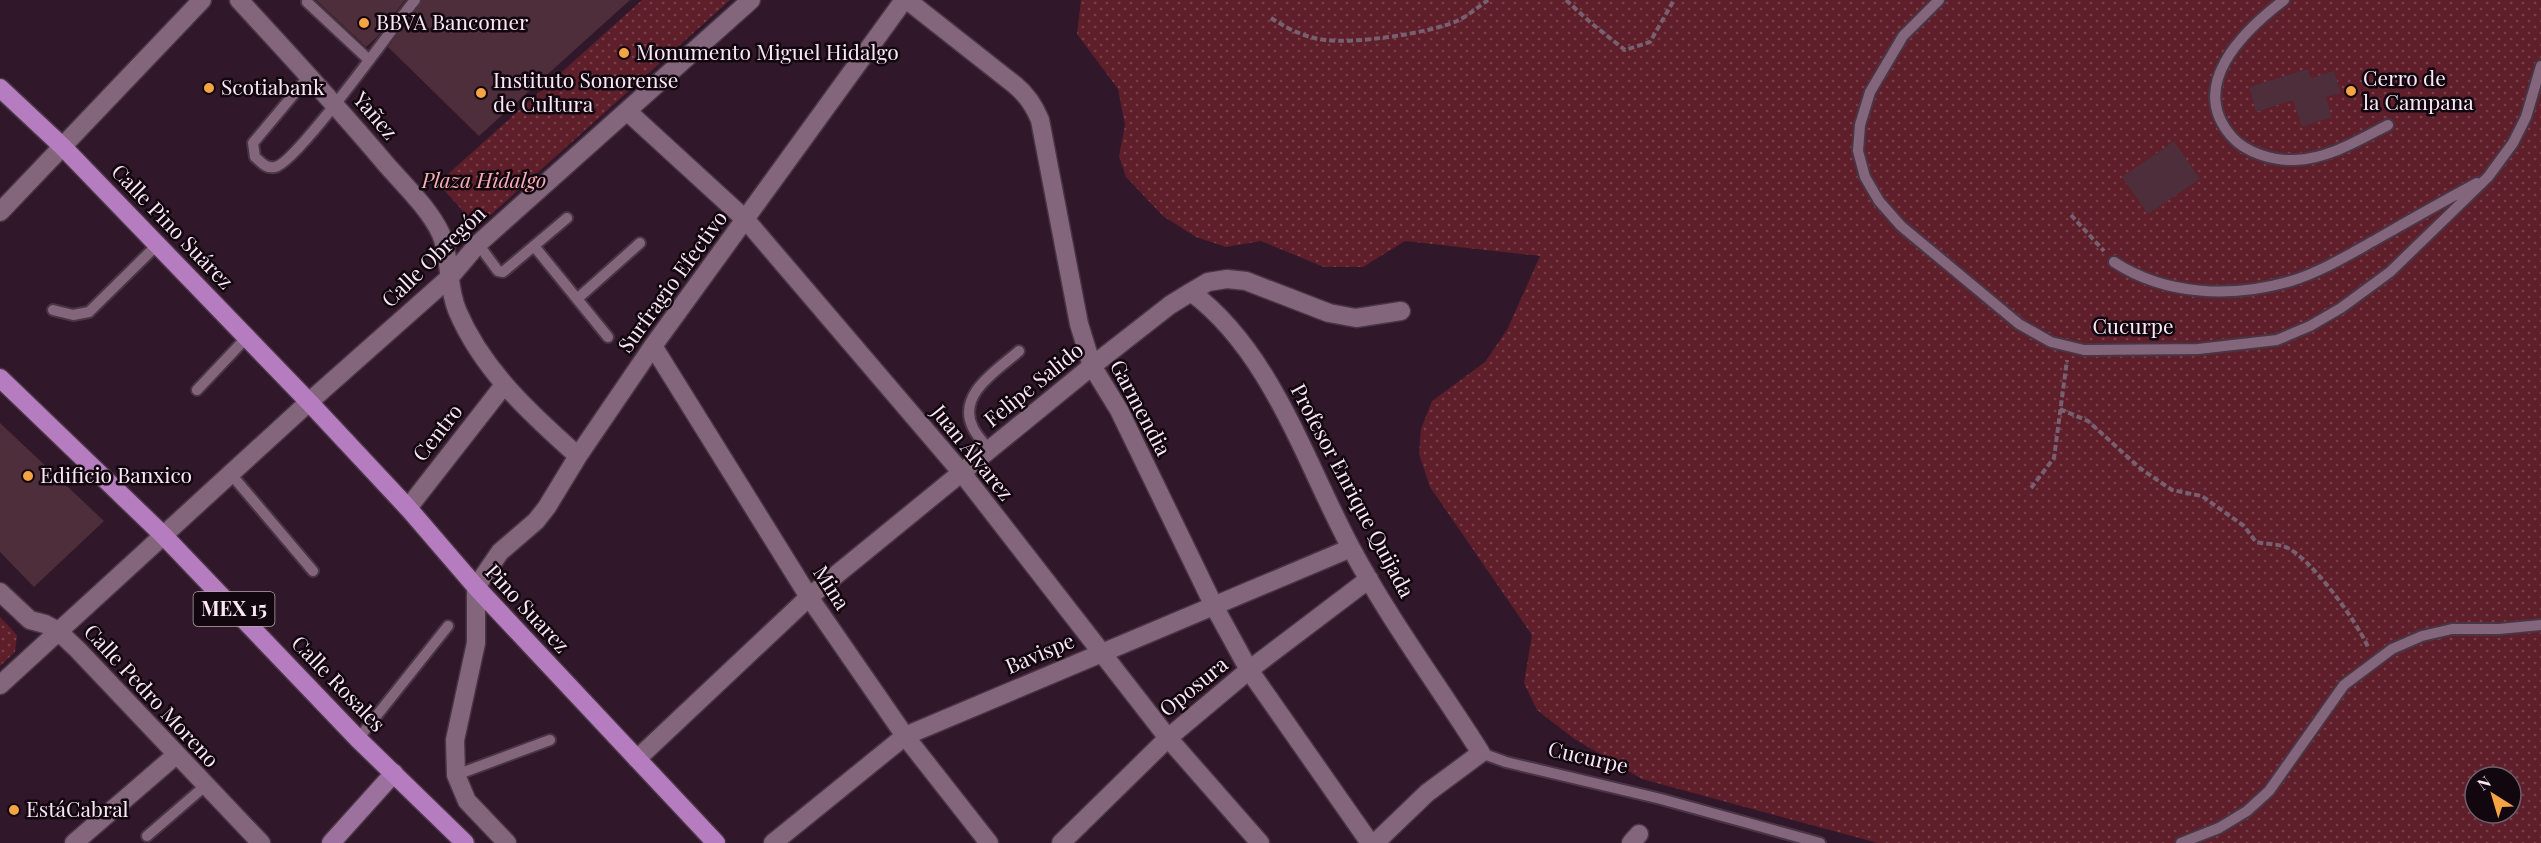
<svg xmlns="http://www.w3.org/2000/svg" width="2541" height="843" viewBox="0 0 2541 843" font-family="'Playfair Display',serif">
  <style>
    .grass { fill: url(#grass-dots); fill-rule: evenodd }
    .building { fill: #4d2e3a }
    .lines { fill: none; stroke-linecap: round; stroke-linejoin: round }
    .lane-casing { stroke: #493544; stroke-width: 14 }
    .street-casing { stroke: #493544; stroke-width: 21 }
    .secondary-casing { stroke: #493544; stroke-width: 21 }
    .primary-casing { stroke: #493544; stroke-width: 21 }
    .path { stroke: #776171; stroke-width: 4; stroke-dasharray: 6 3; stroke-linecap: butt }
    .lane { stroke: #84667c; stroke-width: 10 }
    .street { stroke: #84667c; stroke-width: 18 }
    .secondary { stroke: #9c719e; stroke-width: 18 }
    .primary { stroke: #b57cbf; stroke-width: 18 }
    .poi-dot { fill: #f4a443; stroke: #12070f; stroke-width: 2 }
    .labels { text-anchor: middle; stroke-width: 5; stroke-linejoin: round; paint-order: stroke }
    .shield { fill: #12070f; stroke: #b4a4af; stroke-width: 1.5 }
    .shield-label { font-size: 20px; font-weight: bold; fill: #f9e7f4 }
    .poi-label { font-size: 21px; fill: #f9e7f4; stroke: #12070f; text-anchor: start }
    .street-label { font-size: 21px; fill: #f9e7f4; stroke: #12070f }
    .park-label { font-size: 21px; font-style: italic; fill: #f9aeb6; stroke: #12070f }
  </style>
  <defs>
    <pattern id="grass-dots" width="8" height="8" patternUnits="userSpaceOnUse" patternTransform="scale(1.5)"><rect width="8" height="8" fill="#5e1e2a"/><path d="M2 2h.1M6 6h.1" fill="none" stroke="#763f4a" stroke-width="1.8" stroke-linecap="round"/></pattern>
  </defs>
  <rect width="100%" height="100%" fill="#30182a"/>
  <path class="grass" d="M642,0H730L477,227L438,183Z
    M1081,0H2541V843H1878L1642,779L1573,738L1537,710L1524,683L1532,635L1430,487L1419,454L1421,429L1432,401L1485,362L1507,330L1540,256L1405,241L1363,267H1324L1261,241L1226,247L1196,237L1163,216L1126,177L1119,156L1125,125L1118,89L1077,34ZM2475,777H2511V813H2475Z
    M0,617L17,635L15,652L0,666Z"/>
  <path class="building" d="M316,0H405L377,37L366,47Z
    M422,0H630L479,136L388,47Z
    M2308,69L2311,78L2334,71L2341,93L2326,97L2332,117L2302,127L2293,100L2256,112L2249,87Z
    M2174,141L2200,179L2148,214L2122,177Z
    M0,423L104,521L34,587L0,552Z"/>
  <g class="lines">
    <defs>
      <path id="lane" d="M1939,0L1903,36L1870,92L1860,125L1858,151L1865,177L1879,201L1901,226L2019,324L2051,342L2084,350L2198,349L2277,340L2310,326L2341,308L2390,272L2488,177L2513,143L2526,117L2541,66
        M2284,0C2242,32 2187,86 2232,137C2246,153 2274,161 2295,160C2328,159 2359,140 2388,125
        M307,2L368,59
        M309,76L253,143L255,157C261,162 266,169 275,167C296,164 394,25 415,0
        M478,244L498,271L503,272L567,218
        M534,246L608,337
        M2114,262C2166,296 2233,298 2291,281C2321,272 2350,254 2377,239C2410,220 2444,201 2477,183
        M577,299L640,243
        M53,310L73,315L89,312L158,244
        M197,390L247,337
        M989,450C984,443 977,436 973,428C956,394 998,370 1019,351
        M230,473L313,571
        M358,739L448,626
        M1481,753L1506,762L1661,799L1820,843
        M456,775L550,740
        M147,836L205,786
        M2181,843L2219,828L2247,811L2269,791L2344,685L2392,649L2422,636L2452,629H2499L2541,625"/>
      <path id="street" d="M239,0C289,54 338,107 385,163C404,185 429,208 441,234C451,258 447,286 457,310C482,370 531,414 578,456
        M907,0L1015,85C1027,95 1034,105 1040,120L1079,324L1092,366L1119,410L1214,606L1249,670L1370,843
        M627,111L746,220L962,473L1168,738L1260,843
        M0,212L202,0
        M1191,292C1271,351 1305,462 1351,548C1389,619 1438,685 1481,753L1427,793L1375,843
        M653,346L809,597L905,736L989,843
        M408,508L504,385
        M0,592L30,620L45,624L58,631L78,650L261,843
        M0,685L309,402L450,277L478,244L751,0
        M637,759L809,597L1092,366L1170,305L1191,292L1208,282L1227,279L1246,281L1329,313L1356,318L1401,311
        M74,843L176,755
        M507,843L467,801L456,775L455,740L476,643V587L500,552L536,521L547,507L578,456L653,346L904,0
        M773,843L905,736L1351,548
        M1061,843L1168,738L1249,670L1369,579
        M1631,843L1639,834"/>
      <path id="secondary" d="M331,843L394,773"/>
      <path id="primary" d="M0,88L63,147L309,402L408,508L476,587L716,843
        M0,378L163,535L358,739L465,843"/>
    </defs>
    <use href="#lane" class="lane-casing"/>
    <use href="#street" class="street-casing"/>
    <use href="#secondary" class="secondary-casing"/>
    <use href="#primary" class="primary-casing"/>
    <path class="path" d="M1566,0L1591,23L1625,50L1650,42L1674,0
      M1271,18C1288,29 1306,38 1326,40C1355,44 1430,33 1457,21C1468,16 1478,7 1488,0
      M2071,215L2104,251
      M2060,409L2088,421L2141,469L2172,490L2202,496L2244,526L2256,542C2265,544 2275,544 2283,546C2309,554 2357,622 2368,647
      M2031,488L2054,458L2067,360"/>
    <use href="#lane" class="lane"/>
    <use href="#street" class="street"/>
    <use href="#secondary" class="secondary"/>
    <use href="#primary" class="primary"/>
  </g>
  <g class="poi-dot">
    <circle cx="364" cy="23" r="6"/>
    <circle cx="624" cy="53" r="6"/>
    <circle cx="209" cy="88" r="6"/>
    <circle cx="2351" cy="91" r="6"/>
    <circle cx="481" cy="93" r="6"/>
    <circle cx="28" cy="476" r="6"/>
    <circle cx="14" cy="810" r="6"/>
  </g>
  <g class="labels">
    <rect class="shield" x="193.5" y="592" width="81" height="34" rx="4.5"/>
    <g class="shield-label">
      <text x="234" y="616">MEX 15</text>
    </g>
    <g class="poi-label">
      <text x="376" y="30">BBVA Bancomer</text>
      <text x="636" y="60">Monumento Miguel Hidalgo</text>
      <text x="2363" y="86">Cerro de<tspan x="2363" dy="24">la Campana</tspan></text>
      <text x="493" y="88">Instituto Sonorense<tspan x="493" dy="24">de Cultura</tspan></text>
      <text x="221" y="95">Scotiabank</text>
      <text x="40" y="483">Edificio Banxico</text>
      <text x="26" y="817">EstáCabral</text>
    </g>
    <g class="street-label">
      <text transform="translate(375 116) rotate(49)" y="7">Yañez</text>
      <text transform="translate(172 227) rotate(46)" y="7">Calle Pino Suárez</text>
      <text transform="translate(434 257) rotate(-44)" y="7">Calle Obregón</text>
      <text transform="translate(673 282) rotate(-54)" y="7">Surfragio Efectivo</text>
      <text x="2133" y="334">Cucurpe</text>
      <text transform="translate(1034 385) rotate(-39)" y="7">Felipe Salido</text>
      <text transform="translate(1140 408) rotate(62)" y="7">Garmendia</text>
      <text transform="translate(438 433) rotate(-52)" y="7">Centro</text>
      <text transform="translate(972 453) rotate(51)" y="7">Juan Álvarez</text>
      <text transform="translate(1352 491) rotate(62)" y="7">Profesor Enrique Quijada</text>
      <text transform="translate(831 588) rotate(57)" y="7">Mina</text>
      <text transform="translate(527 609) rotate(47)" y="7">Pino Suarez</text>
      <text transform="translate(1040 654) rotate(-23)" y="7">Bavispe</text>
      <text transform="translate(338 684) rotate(46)" y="7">Calle Rosales</text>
      <text transform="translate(1194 687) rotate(-39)" y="7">Oposura</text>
      <text transform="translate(151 696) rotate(47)" y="7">Calle Pedro Moreno</text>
      <text transform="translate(1588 758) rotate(13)" y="7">Cucurpe</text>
    </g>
    <g class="park-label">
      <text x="484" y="188">Plaza Hidalgo</text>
    </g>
  </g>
  <g transform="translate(2493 795) rotate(323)"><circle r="28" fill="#12070f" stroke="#6e616b" stroke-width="1.5"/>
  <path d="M0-4.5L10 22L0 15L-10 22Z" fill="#f4a443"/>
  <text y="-9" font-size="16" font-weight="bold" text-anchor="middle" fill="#f9e7f4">N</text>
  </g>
</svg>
